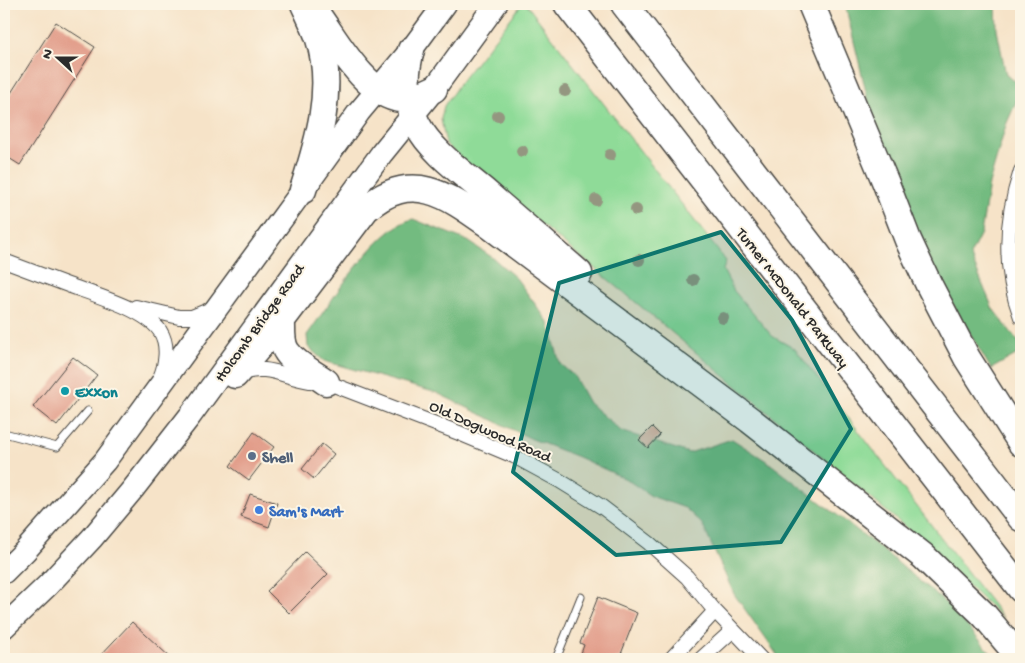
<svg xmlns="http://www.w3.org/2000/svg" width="1025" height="663" viewBox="0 0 1025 663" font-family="'Gochi Hand',sans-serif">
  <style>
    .green { fill: #8fdb98; stroke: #5d8362 }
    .forest { fill: #73bb80; stroke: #4f7356 }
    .building { fill: #e29d8a }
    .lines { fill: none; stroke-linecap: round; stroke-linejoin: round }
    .service-casing { stroke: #494743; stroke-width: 9 }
    .minor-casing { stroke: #494743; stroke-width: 16 }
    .primary-casing { stroke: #494743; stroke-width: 25 }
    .motorway-casing { stroke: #494743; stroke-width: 29 }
    .service { stroke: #fff; stroke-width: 7 }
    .minor { stroke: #fff; stroke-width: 14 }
    .primary { stroke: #fff; stroke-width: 22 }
    .motorway { stroke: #fff; stroke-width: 26 }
    .tree { fill: #949680 }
    .marked { fill: #0f766e; fill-opacity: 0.2; stroke: #0f766e; stroke-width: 4; stroke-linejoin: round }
    .culture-dot { fill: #0f9aa8; stroke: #fcf5e5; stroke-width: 2 }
    .service-dot { fill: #5c6f8a; stroke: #fcf5e5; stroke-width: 2 }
    .shop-dot { fill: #3f7fe0; stroke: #fcf5e5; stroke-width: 2 }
    .labels { text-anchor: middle; stroke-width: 4; stroke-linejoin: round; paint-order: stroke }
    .street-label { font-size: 16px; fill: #2b2b2b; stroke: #fcf5e5 }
    .culture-label { font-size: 16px; font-weight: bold; fill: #0d838f; stroke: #fcf5e5; text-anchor: start }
    .service-label { font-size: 16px; font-weight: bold; fill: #4e5e75; stroke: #fcf5e5; text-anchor: start }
    .shop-label { font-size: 16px; font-weight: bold; fill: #366cbe; stroke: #fcf5e5; text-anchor: start }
  </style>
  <rect width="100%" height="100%" fill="#fcf5e5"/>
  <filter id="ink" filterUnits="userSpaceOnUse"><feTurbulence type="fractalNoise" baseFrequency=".02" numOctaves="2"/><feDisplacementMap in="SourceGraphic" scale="10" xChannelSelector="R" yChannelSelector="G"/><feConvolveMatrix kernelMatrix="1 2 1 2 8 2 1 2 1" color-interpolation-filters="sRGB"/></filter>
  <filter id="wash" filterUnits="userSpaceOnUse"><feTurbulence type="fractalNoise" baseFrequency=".0096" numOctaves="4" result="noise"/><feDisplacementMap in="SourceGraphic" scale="20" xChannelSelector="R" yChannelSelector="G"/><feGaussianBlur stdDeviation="1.12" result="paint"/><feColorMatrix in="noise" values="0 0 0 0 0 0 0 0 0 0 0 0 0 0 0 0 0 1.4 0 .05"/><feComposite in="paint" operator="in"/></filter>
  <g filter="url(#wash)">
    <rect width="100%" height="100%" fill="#f6e3c8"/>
    <path class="green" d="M522,4H526L726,261L723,270L734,291L772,336L795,349L1004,619L903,525L621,290L462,160L446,144L441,119L444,106L459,84Z"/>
    <path class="forest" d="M845,4H996L997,30L1006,75L1021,85V91L1006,125L989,184L981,233L970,255L993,309L1021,345V352L991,369L932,269L873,121Z
      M413,219L468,241L493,258L516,278L549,323L560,364L574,376L589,403L621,431L689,453L732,439L768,462L879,547L952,608L996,659H780L734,594L702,524L685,508L651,496L626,479L578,457L532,439L437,393L324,361L308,347L307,335C329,305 378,226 413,219Z"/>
    <g id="blocks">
      <path class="building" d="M56,22L95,47L20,165L4,155V104Z
        M73,357L97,375L57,426L33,407Z
        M652,427L660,435L648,448L639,440Z
        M254,432L274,447L249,480L230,466Z
        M322,444L334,454L314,479L302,469Z
        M250,494L277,503L269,527L241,517Z
        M305,552L328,574L289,613L267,591Z
        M598,597L637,613L619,659H579L584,645L580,643Z
        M132,622L172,659H97Z"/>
    </g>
  </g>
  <g filter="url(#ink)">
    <use href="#blocks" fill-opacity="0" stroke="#494743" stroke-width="1"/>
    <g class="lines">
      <defs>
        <path id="service" d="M4,433L57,447L88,411
          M556,659L581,597"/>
        <path id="minor" d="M1021,171C1005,220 1003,269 1021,317
          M4,261C25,269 47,277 68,285C92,294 145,309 160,331C169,345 166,364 160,378
          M136,307L179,317H192L214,308
          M239,374C267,363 283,377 310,381C315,382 321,382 326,382L459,433L514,456L560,481L602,507L649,543L687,577L715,611L761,659
          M671,659L715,611
          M701,659L733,630"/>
        <path id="primary" d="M4,572L25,551L105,461L303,190L359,112L411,50L445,4
          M4,627L48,585L92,538L133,489L190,416L382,153L434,89L496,4"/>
        <path id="motorway" d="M567,4L1021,589
          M624,4L1021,518
          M811,4L885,181L908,240L929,285L967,358L1021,443
          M319,17C337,42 367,96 401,99C413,99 424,94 434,89
          M411,50C404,75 405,100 417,124C430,150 461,172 484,191C515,218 547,245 579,273
          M303,190C318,143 335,89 319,39C315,27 309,15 304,4
          M282,320C282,330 281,344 287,352C296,365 314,373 326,382
          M235,375L282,320L366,209C412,169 447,195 489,225L750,420L923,556L984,615L1021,659"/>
      </defs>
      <use href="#service" class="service-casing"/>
      <use href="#minor" class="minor-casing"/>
      <use href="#primary" class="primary-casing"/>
      <use href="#motorway" class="motorway-casing"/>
      <use href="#service" class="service"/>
      <use href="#minor" class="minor"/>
      <use href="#primary" class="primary"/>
      <use href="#motorway" class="motorway"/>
    </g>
    <g class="tree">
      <circle cx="565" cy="91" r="6"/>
      <circle cx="498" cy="116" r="6"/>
      <circle cx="522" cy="151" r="6"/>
      <circle cx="610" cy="155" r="6"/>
      <circle cx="596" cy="200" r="6"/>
      <circle cx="636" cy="210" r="6"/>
      <circle cx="639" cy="260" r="6"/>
      <circle cx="693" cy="280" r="6"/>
      <circle cx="723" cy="318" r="6"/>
    </g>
  </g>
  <path class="marked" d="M721,232L792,320L851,429L781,542L616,555L513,472L559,283Z"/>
  <circle class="culture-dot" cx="65" cy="391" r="5"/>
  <circle class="service-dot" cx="252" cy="456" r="5"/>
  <circle class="shop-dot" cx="259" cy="510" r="5"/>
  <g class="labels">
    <g class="street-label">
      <text transform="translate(794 297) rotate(52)" y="6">Turner McDonald Parkway</text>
      <text transform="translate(258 322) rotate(-54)" y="6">Holcomb Bridge Road</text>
      <text transform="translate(491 430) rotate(24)" y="6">Old Dogwood Road</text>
    </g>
    <g class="culture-label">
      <text x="75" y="397">Exxon</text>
    </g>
    <g class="service-label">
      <text x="262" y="462">Shell</text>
    </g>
    <g class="shop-label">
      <text x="269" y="516">Sam's Mart</text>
    </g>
  </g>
  <rect width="1025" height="663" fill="none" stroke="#fcf5e5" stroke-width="20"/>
  <g transform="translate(58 58) rotate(291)" stroke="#fcf5e5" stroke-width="4" paint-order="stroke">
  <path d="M0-4L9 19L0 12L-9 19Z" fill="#2b2b2b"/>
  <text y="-8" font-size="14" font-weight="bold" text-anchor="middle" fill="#2b2b2b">N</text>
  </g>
</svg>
